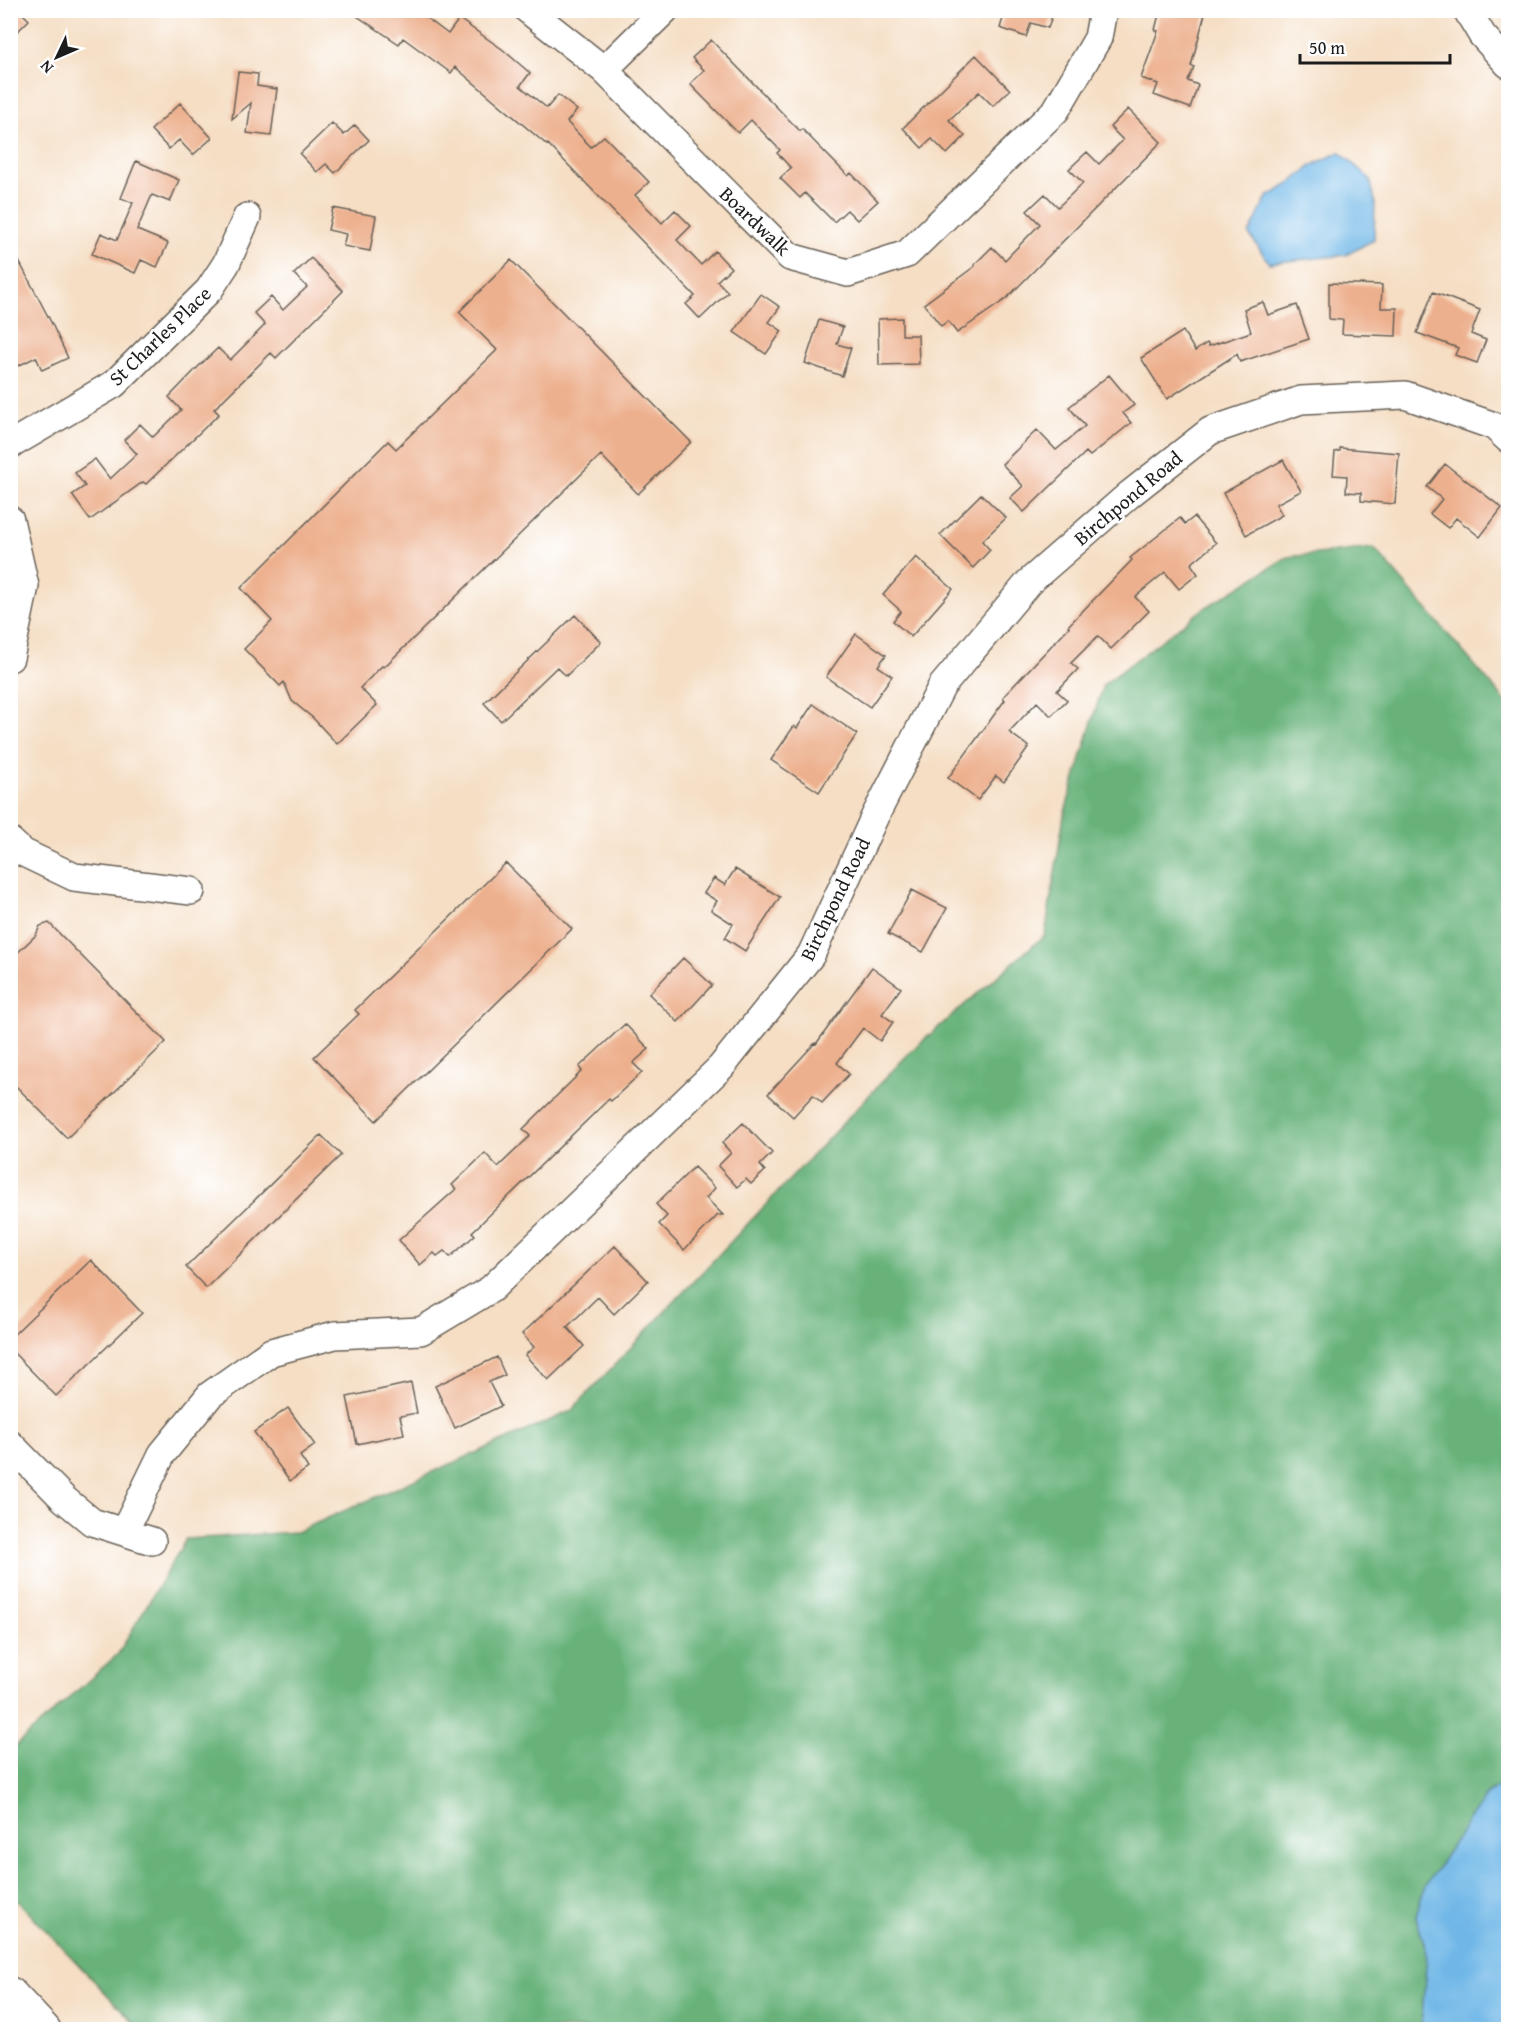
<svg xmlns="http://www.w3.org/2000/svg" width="1519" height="2040" viewBox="0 0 1519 2040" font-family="'Gentium Book Plus',serif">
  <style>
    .forest { fill: #68b27a; stroke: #42674b; stroke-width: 1.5 }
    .water { fill: #70b7e7; stroke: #466a82; stroke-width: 1.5 }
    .building { fill: #edb08e }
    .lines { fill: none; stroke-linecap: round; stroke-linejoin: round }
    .minor-casing { stroke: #686057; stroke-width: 30 }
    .major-casing { stroke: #686057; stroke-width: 36 }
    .minor { stroke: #fff; stroke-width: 27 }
    .major { stroke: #fff; stroke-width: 33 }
    .labels { text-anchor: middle; stroke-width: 5; stroke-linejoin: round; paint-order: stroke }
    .street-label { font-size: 20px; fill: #1c1c1c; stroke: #fff }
  </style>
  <rect width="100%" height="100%" fill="#fff"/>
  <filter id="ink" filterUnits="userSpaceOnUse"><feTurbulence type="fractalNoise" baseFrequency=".0167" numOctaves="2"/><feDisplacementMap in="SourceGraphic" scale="12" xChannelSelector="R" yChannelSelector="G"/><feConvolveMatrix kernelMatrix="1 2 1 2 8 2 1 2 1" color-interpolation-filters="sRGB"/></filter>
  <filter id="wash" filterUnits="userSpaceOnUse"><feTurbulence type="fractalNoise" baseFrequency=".008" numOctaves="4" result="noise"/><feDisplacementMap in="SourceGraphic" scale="24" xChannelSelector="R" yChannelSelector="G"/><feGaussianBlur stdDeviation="1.35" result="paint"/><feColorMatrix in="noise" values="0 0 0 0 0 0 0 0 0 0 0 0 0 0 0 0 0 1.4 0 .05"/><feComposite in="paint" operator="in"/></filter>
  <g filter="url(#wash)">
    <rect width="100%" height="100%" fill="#f5dec4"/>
    <path class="forest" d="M1374,548L1508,704V1780L1486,1795L1424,1888L1416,1917L1427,1953L1421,2029H140L11,1894L10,1751L118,1654L186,1539L296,1532L571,1411L911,1051L1045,935L1064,815L1103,685L1203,609L1287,557Z"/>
    <path class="water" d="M1340,152L1370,179L1375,201L1374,240L1346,255L1269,263L1249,234L1267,197L1291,183L1311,166Z
      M1508,1780V2029H1421L1427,1953L1416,1917L1424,1888L1486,1795Z"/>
    <g id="blocks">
      <path class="building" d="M10,10H19L29,20L10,39Z
        M348,10H416L448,34L459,19L502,49L530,73L520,86L547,108L558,95L577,110L567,122L591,147L604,136L649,182L635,195L662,223L675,210L691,226L677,240L701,265L715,251L731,268L717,281L728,292L700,319L686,304L695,296L548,144L547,145L455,67L451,73L403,38L399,44Z
        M1004,10H1054L1048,28L1031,23L1026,37L1000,28L1004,15Z
        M1160,10H1206L1191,66L1194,67L1188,81L1198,85L1190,108L1154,95L1158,84L1141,78L1158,31L1155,30Z
        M711,40L800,131L802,129L848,176L851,173L878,201L857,220L847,210L834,222L805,193L800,198L780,178L791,168L777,153L780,150L751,120L738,133L690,84L704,70L692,58Z
        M976,55L1010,90L993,106L979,92L949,120L965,136L947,154L932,139L922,148L903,128Z
        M238,72L258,74L257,86L277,89L271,136L247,133L251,103L232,119Z
        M180,103L212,138L193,155L179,140L169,149L151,130Z
        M1128,109L1161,142L1006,299L957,333L948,321L941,326L924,304L975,266L974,265L992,247L1005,260L1040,224L1027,211L1045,194L1058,207L1083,183L1069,169L1087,152L1099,164L1123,140L1110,127Z
        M332,123L344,135L355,125L369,140L335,173L326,164L317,172L300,154Z
        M136,161L179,180L170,202L152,195L137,230L168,243L157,267L141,260L135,273L92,254L101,233L117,240L133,203L121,198Z
        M333,208L376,216L370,251L343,246L346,234L328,230Z
        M10,244L52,324L68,358L42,370L36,357L18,366L10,348Z
        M311,258L343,291L276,358L271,353L214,409L219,414L146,484L143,482L90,520L72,495L85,486L75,473L95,459L110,479L137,454L124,440L140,424L153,437L181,410L169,397L198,367L218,348L230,360L265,325L254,313L271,297L283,310L307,287L294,274Z
        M511,260L691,442L638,494L601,455L384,667L382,666L360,688L377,705L337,744L313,718L292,701L284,682L280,686L244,649L272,621L241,588L388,441L396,449L497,350L459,312Z
        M1329,283L1382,285L1381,308H1397L1396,336L1342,334L1343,320L1329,319Z
        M1433,292L1480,310L1471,334L1486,340L1477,363L1455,355L1458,348L1417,333Z
        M761,294L780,307L769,322L782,331L766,354L734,332Z
        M1263,302L1268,315L1297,305L1309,339L1240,362L1237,354L1167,399L1141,358L1183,331L1195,351L1207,343L1209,346L1251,332L1244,309Z
        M902,318V335H918L919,364L879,365L878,319Z
        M819,320L843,327L837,344L851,348L842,376L805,363Z
        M1109,375L1134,405L1123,413L1131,423L1090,456L1086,452L1024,512L1010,498L1023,486L1002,464L1037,430L1056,450L1085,426L1069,407Z
        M1340,448L1399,453L1395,504L1361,501V493L1346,492L1347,476L1333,475L1335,452L1340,451Z
        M1283,460L1301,491L1276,504L1282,515L1246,535L1223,493Z
        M1445,464L1502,508L1480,537L1456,518L1448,528L1430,514L1442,499L1427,487Z
        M981,494L1006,518L982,541L990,550L973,568L940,535Z
        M1194,517L1216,543L1191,564L1198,574L1179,589L1165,572L1135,597L1149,611L1111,649L1098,636L1071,663L1078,669L1057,691L1067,700L1051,716L1037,702L1009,732L1029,747L1004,782L996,776L978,800L948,778L1005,700L1003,697L1069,627L1068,626L1132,560L1130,558L1180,518L1185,524Z
        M916,557L953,589L911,637L893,621L901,611L883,595Z
        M575,615L601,642L566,676L557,667L501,721L484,703Z
        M856,634L886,655L878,666L892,676L870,707L826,677Z
        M813,704L857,734L819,792L771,760L794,726L797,728Z
        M506,863L572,929L376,1121L314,1057L359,1014L355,1010Z
        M735,869L780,897L745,951L725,938L733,924L711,910L717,901L704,893L714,878L725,885Z
        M912,890L947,908L923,952L888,934Z
        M49,923L166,1042L67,1138L10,1080V960L36,935L40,926Z
        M683,958L712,985L678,1022L649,994Z
        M872,967L901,988L882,1014L893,1022L880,1041L863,1028L837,1063L849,1074L822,1103L813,1095L793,1117L768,1094L815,1043L816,1044Z
        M625,1024L649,1049L633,1063L642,1072L611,1101L609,1099L472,1232L475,1235L450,1257L444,1251L437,1256L434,1253L420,1265L399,1240L456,1189L452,1185L485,1153L498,1167L530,1136L523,1129L582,1071L579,1067Z
        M743,1123L772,1153L760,1165L765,1171L751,1184L746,1179L737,1187L718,1166L731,1153L722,1143Z
        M321,1135L341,1155L206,1288L186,1267Z
        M694,1167L715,1188L706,1198L723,1215H718L684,1250L659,1224L667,1216L656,1204Z
        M615,1246L648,1281L614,1314L598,1297L567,1327L584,1346L548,1380L525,1355L534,1347L522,1334Z
        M91,1260L142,1313L56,1396L10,1349V1338Z
        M497,1357L505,1375L489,1382L501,1406L455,1428L435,1386Z
        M411,1383L417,1413L400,1416L404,1434L357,1444L347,1397Z
        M288,1408L315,1445L300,1456L308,1468L290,1481L254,1432Z"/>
    </g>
  </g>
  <g filter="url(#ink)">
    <use href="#blocks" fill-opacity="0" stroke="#686057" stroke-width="1.5"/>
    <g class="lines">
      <defs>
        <path id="minor" d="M528,10L604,70L790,257L848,273L907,254L1056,110L1098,38L1103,10
          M1467,10L1482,35L1508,64
          M604,70L665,10
          M10,445L114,384L209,290L226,264L247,217
          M10,520L25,586L10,658
          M10,841L22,852L74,877L191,891
          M10,1444L64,1499L92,1522L152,1541
          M124,1532L162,1454L210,1395L271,1352L335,1335L421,1331L491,1289L721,1067L811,955L875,816L942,686L1029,582L1130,494L1210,431L1301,400L1405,395L1494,426L1508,439"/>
        <path id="major" d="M10,1994L44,2030"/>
      </defs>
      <use href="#minor" class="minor-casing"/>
      <use href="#major" class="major-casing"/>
      <use href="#minor" class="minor"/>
      <use href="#major" class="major"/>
    </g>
  </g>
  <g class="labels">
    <g class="street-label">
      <text transform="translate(755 221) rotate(44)" y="7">Boardwalk</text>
      <text transform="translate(160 336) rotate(-44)" y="7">St Charles Place</text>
      <text transform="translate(1128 498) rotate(-40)" y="7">Birchpond Road</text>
      <text transform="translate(835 899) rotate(-64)" y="7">Birchpond Road</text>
    </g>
  </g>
  <rect width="1519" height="2040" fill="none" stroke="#fff" stroke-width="36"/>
  <g transform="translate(57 57) rotate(226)" stroke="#ffffff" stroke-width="4.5" paint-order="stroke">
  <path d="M0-4.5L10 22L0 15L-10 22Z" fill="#1c1c1c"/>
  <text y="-9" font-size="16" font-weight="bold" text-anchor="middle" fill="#1c1c1c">N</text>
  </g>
  <path d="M1300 54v9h150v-9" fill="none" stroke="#1c1c1c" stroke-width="3"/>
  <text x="1309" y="54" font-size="18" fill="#1c1c1c" stroke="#ffffff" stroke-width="4.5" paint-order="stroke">50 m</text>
</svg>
